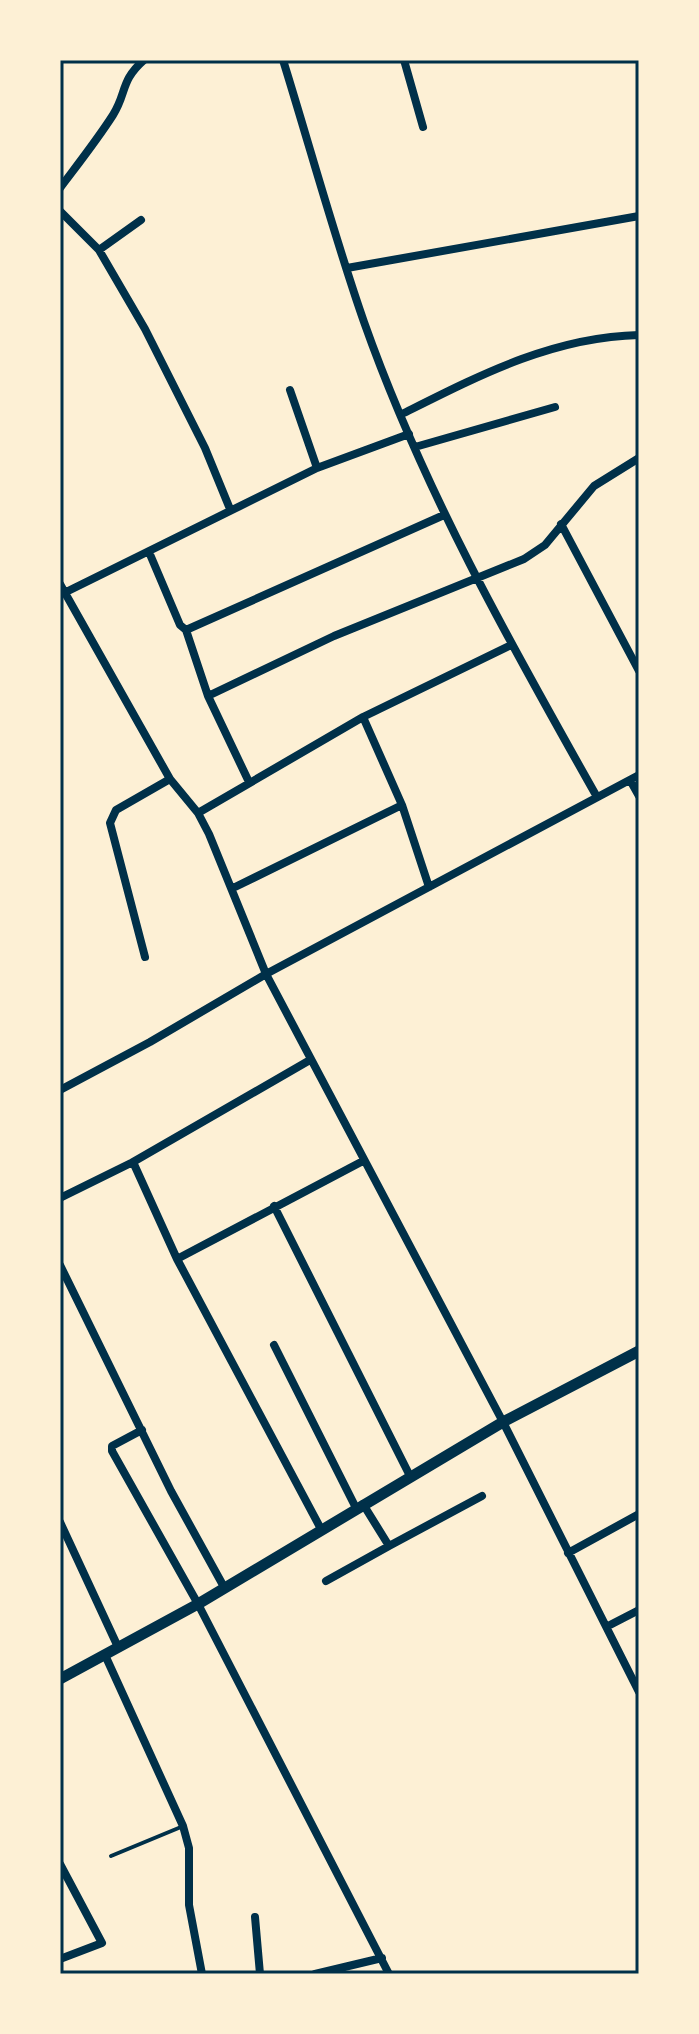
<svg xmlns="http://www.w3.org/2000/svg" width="699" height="2034" viewBox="0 0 699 2034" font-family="Barlow,sans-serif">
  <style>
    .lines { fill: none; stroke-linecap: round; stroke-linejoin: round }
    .service { stroke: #003049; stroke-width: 4 }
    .minor { stroke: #003049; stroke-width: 8 }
    .tertiary { stroke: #003049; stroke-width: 11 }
    .neatline { fill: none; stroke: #003049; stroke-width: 3 }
  </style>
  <rect width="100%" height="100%" fill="#fdf0d5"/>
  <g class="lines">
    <path class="service" d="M111,1856L181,1827"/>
    <path class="minor" d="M283,60C310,147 334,236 364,322C423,489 510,643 597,797
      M404,60L423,127
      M60,188C78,164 97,140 113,115C127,93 120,81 144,60
      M60,211L99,250L145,329L205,448L230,509
      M99,250L141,220
      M347,268L639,216
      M290,390L317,468
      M402,414C478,376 552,337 639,335
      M415,447L555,407
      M561,524L639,671
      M149,552L180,625L186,630L208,696L249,782
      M60,584L170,779L198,813L209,834L266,974L503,1422L639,1692
      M64,593L317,468L409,434
      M186,630L444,515
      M208,696L334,636L524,559L545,545L594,486L639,458
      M363,717L402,805L429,887
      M630,780L639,796
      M198,813L363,717L511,645
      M233,888L402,805
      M145,957L110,823L116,810L170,779
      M60,1090L150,1042L266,974L639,775
      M133,1162L177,1259L321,1529
      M60,1198L133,1162L310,1060
      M274,1206L410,1476
      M177,1259L363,1161
      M60,1265L171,1491L224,1587
      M274,1345L356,1508
      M142,1430L112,1446V1451L198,1604L389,1974
      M363,1504L389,1546L482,1496
      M60,1522L118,1647
      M568,1553L639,1514
      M326,1581L389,1546
      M608,1626L639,1610
      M105,1655L183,1826L189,1848V1905L202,1974
      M60,1864L102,1943L60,1959
      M255,1917L260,1974
      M315,1974L382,1958"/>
    <path class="tertiary" d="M60,1679L198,1604L503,1422L639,1351"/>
  </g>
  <rect width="699" height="2034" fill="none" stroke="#fdf0d5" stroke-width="124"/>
  <rect x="62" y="62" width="575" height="1910" class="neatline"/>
</svg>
